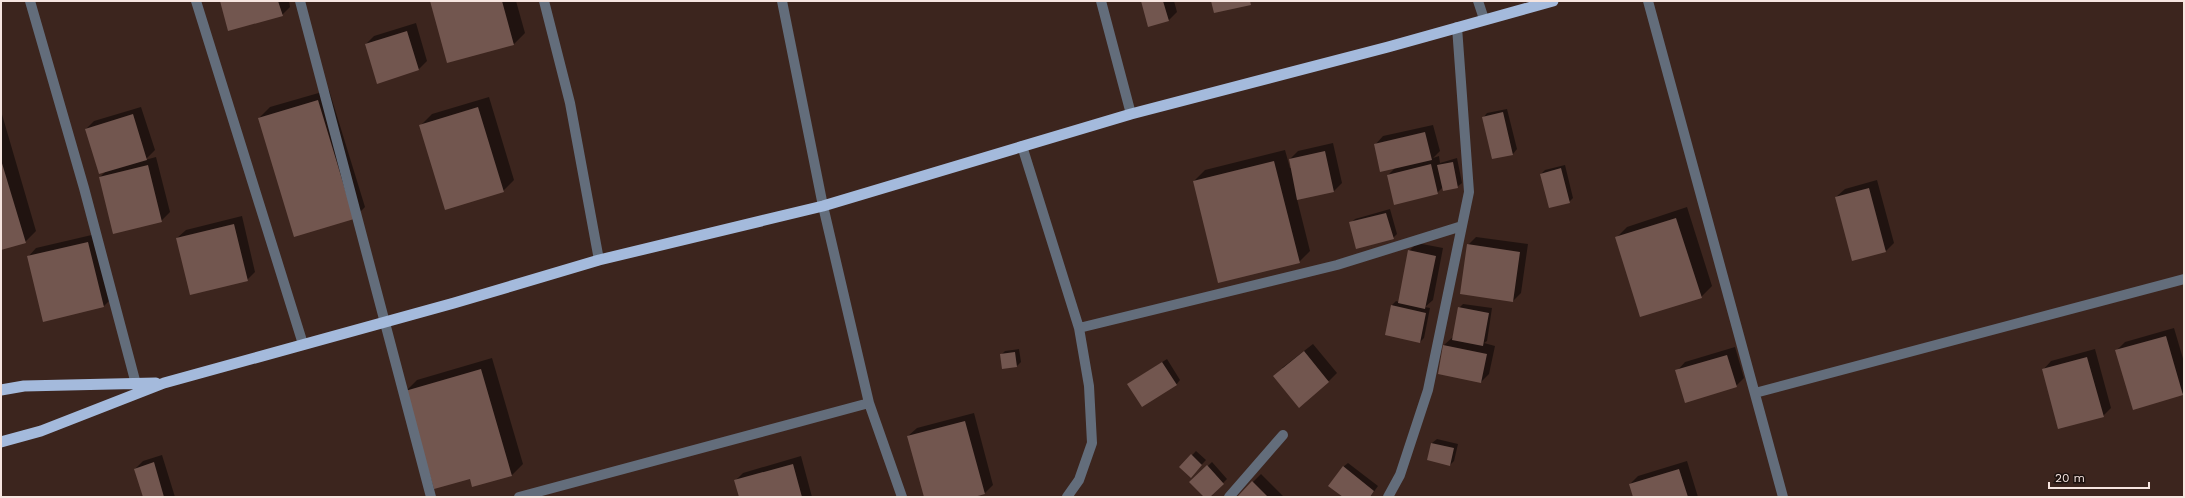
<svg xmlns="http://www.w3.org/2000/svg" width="2185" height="498" viewBox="0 0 2185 498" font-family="'Work Sans',sans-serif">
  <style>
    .shadow { fill: #0007 }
    .building { fill: #72564f }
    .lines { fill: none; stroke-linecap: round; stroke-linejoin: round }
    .minor { stroke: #636d7b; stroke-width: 10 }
    .trunk { stroke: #a4badc; stroke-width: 11 }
  </style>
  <rect width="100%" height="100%" fill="#3c251e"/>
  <path class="shadow" d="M221,1H289L290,7L282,15Z
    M431,1H516L525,33L514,44Z
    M1142,1H1174L1177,12L1169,20Z
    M416,23L427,61L419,69L378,82L366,44L374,36Z
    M329,90L365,207L354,218L259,118L270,107Z
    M489,97L514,180L503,191L421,125L432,114Z
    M141,107L155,150L145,160L156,157L170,212L161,221L100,177L106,171L86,129L94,121Z
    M1507,109L1517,149L1513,154L1493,158L1483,118L1487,113Z
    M1,111L36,231L25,242L1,249Z
    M1433,125L1440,151L1433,158L1439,156L1440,163L1457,158L1462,183L1457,187H1443L1437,193L1388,175L1395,168L1375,145L1383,136Z
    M1333,143L1342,183L1334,191L1297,199L1310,251L1299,262L1194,181L1205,170L1285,150L1290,168H1292L1290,159L1298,151Z
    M1565,165L1573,198L1569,202L1541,174L1545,170Z
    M1877,180L1894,243L1886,251L1836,197L1845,189Z
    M1687,207L1712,286L1701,297L1616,238L1627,227Z
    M1390,209L1397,234L1393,238L1351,223L1355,219Z
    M242,216L255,272L247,280L177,238L186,230Z
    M96,234L112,298L104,306L28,257L36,248Z
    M1476,237L1528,244L1521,293L1513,301L1468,245Z
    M1417,243L1443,248L1433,300L1425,307L1430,308L1424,338L1420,342L1392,305L1396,301L1399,302L1409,251Z
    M1463,304L1492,308L1487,341L1484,343L1495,346L1489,374L1481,382L1439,373L1444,345L1453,337L1459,308Z
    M2174,328L2184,362V393L2134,409L2117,350L2125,342Z
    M1313,344L1337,373L1329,381L1282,368Z
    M1735,347L1744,378L1736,386L1677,371L1685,362Z
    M1019,349L1021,362L1017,366L1001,355L1005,351Z
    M2095,349L2111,408L2103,416L2043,370L2051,361Z
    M492,358L523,464L512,475L471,478L406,391L417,380Z
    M1167,359L1180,380L1176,385L1128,384Z
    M974,413L993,485L985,493L970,497H925L908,436L917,428Z
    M1437,439L1458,444L1454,461L1450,465L1428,459L1432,443Z
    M1196,451L1206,460L1191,476L1181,467Z
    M162,455L175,497H144L135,469L143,461Z
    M801,456L812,497H740L735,481L743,473Z
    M1687,461L1698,497H1634L1630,484L1638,476Z
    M1212,462L1227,479L1209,497H1205L1191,482Z
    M1348,463L1378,486L1370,497H1345L1343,467Z
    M1261,474L1284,497H1238Z"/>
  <path class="building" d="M220,1H278L283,16L228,31Z
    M430,1H502L514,45L447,63Z
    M1141,1H1163L1169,21L1148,27Z
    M1211,1H1250L1251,5L1214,13Z
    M407,31L419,70L377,84L365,44Z
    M318,100L354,219L294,237L258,118Z
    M478,107L504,192L445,210L419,125Z
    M1503,112L1513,155L1492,159L1482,117Z
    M133,114L147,160L99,174L85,129Z
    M1425,132L1432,160L1380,172L1374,144Z
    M1325,151L1334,192L1297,200L1289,159Z
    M1,160L26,243L1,250Z
    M1274,161L1300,263L1218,283L1193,181Z
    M1453,162L1458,188L1443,191L1437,165Z
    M1431,164L1438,194L1394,205L1387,175Z
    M148,165L162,222L113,234L99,177Z
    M1561,168L1570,203L1549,208L1540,174Z
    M1869,188L1886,252L1852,261L1835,197Z
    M1386,213L1394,239L1356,249L1349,222Z
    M1676,218L1702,298L1640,317L1615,237Z
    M234,224L248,281L190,295L176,238Z
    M88,242L104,307L43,322L27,256Z
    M1467,244L1520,252L1513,302L1460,294Z
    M1408,250L1436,256L1425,309L1398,303Z
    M1391,305L1426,313L1420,343L1385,335Z
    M1458,307L1489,313L1483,346L1452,340Z
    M2166,336L2183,395L2133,410L2115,350Z
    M1443,345L1487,354L1481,383L1438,374Z
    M1304,351L1329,382L1299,408L1273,376Z
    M1015,352L1017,367L1002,369L1000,354Z
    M1727,355L1737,387L1685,403L1675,370Z
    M2087,357L2104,417L2058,429L2042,369Z
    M1162,362L1177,385L1142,407L1127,384Z
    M481,369L512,476L472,487L470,479L434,489L405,391Z
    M965,421L985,494L974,497H924L907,436Z
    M1431,443L1454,448L1450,466L1427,460Z
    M1191,454L1202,465L1191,478L1179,467Z
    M154,462L164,497H143L134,469Z
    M793,464L802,497H739L734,480Z
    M1207,465L1224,484L1210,497H1204L1189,482Z
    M1343,466L1374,491L1370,497H1343L1328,486Z
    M1679,469L1688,497H1633L1629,484Z
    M1252,481L1268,497H1237Z"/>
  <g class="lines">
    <path class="minor" d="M30,1L84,188L136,384
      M196,1L303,344
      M300,1L431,497
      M544,1L570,103L599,260
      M782,1L823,206L869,403
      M1101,1L1131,114
      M1478,1L1484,19
      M1648,1L1783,497
      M1022,146L1079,328L1089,386L1092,443L1079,480L1067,497
      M1079,328L1337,265L1462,226
      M1755,393L2184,279
      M519,497L869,403L902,497
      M1229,497L1283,435
      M1388,497L1400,475L1428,390L1469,192L1457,27"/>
    <path class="trunk" d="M1,390L24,386L156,383
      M1,442L41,431L164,383L454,303L599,260L823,206L1131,114L1388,47L1553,1"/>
  </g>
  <rect width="2185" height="498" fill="none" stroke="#f6e5e0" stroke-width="4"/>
  <path d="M2049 482v6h100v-6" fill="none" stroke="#f6e5e0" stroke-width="2"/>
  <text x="2055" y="482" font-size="12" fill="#f6e5e0" stroke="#1c110e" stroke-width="3" paint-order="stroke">20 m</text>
</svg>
